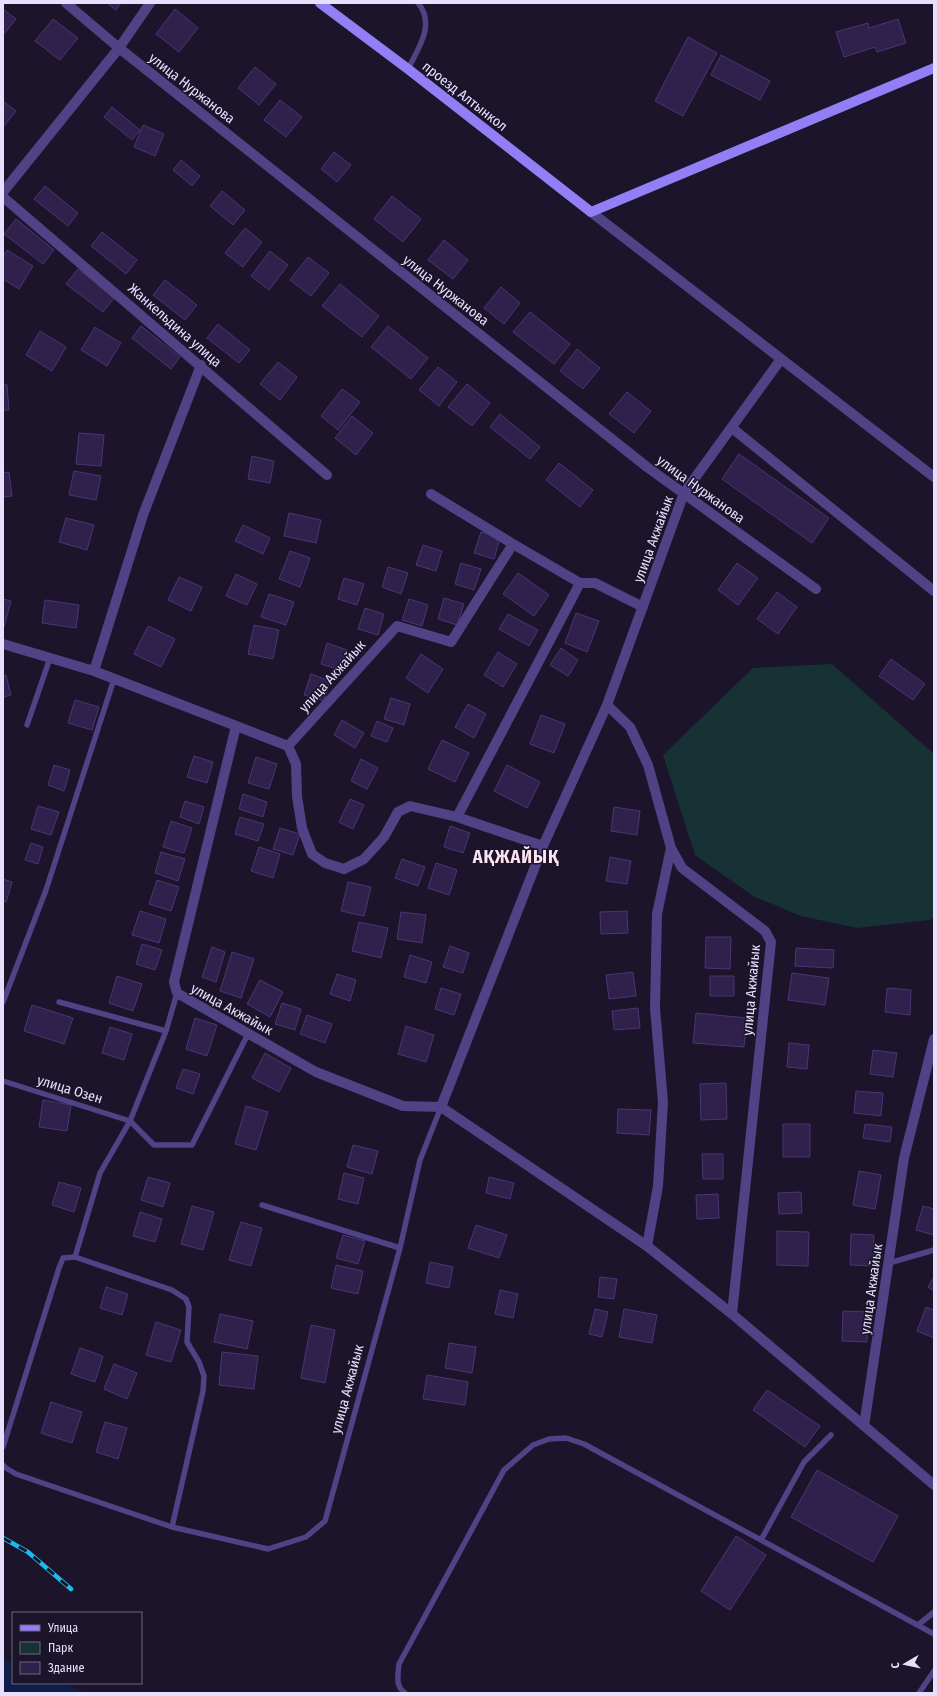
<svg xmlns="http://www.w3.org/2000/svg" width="937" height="1696" viewBox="0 0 937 1696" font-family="'Fira Sans Condensed',sans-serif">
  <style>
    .green { fill: #173235 }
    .water { fill: #101d48 }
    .building { fill: #2f214b; stroke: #4b3575 }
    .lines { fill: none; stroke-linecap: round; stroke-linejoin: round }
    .service { stroke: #4f4386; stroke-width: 5.5 }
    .minor { stroke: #4f4386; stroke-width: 10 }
    .secondary { stroke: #927ff5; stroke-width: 10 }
    .rail-casing { stroke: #1cbbed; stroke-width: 4.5 }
    .rail { stroke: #1b142b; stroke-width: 3; stroke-dasharray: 9; stroke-linecap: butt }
    .labels { text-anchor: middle; stroke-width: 3; stroke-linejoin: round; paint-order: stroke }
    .street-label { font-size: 14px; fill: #e7e0fd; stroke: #1b142b }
    .district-label { font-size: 18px; font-weight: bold; letter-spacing: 1px; fill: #fde2ef; stroke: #1b142b }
  </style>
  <rect width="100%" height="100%" fill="#1b142b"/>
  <path class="green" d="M832,664L934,754V916L930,920L857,928L801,916L753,896L695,855L663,755L753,668Z"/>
  <path class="water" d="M3,1660L13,1663V1683H64L86,1693H3Z"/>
  <path class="building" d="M107,3H121L116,10Z
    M3,9L16,19L3,35Z
    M175,9L198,28L179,52L156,34Z
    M53,19L78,38L60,60L35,41Z
    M898,19L906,43L877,52L875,47L844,57L836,32L868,23L869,28Z
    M688,37L717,53L683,116L655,101Z
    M721,55L770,81L760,100L711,75Z
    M255,67L276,84L259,105L238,88Z
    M280,100L302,117L286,137L264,120Z
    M3,101L16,111L3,127Z
    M112,107L140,130L132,140L104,117Z
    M143,125L164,134L155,156L134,147Z
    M334,152L351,165L337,182L321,169Z
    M181,160L200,176L192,186L173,170Z
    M45,186L78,213L68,226L34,199Z
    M222,191L245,210L233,225L210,206Z
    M392,196L421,219L403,242L374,219Z
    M16,219L54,250L43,264L4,234Z
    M245,228L262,242L243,267L225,253Z
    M102,232L137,260L126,274L91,246Z
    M444,240L468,260L453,279L428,260Z
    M7,250L33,266L19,289L3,279V257Z
    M270,251L288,265L269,290L251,276Z
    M308,257L329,273L311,296L290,280Z
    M78,269L114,298L103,312L66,284Z
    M165,280L197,305L185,320L153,295Z
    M340,284L379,316L362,337L322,306Z
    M501,287L520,303L504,324L484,308Z
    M530,312L570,344L554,364L513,332Z
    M218,324L250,350L239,363L207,338Z
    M141,326L180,357L171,369L132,338Z
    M388,326L428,358L411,379L371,347Z
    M95,327L121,343L107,366L81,350Z
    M40,331L66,347L52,371L26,355Z
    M577,349L600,368L583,389L560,371Z
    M278,362L297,377L280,400L260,384Z
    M438,367L457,382L439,406L419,390Z
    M467,384L490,403L472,426L448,407Z
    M3,385H7L9,410H3Z
    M342,389L360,402L338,430L321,416Z
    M627,392L651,411L634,433L609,414Z
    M500,414L540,447L530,459L490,427Z
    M352,416L373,433L356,455L335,438Z
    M79,433L104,435L101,466L76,464Z
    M739,454L829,518L812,543L722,479Z
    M252,456L274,461L270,483L248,479Z
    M559,463L593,490L580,507L546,480Z
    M74,471L101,476L96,500L69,495Z
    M9,472L12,496L3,497V473Z
    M289,513L321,520L316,543L284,536Z
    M66,518L94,525L87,550L59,542Z
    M243,525L270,538L263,554L235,541Z
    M481,532L500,538L494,559L474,553Z
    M423,545L442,551L436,571L416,565Z
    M290,551L310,558L300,587L279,579Z
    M461,563L481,569L474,590L455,584Z
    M737,563L758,578L738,605L718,590Z
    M388,567L408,573L401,594L382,587Z
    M518,573L549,595L534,616L503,594Z
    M236,574L257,584L247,605L226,596Z
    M179,577L202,587L191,611L168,600Z
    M344,578L364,584L357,605L338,599Z
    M777,592L797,607L778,634L757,619Z
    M269,594L294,602L286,625L261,617Z
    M444,598L464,604L457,625L438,619Z
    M3,599L11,601L4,627H3Z
    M409,599L428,605L422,626L402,620Z
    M45,600L79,605L76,628L42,623Z
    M365,608L384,614L378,635L358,629Z
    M576,613L599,621L587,652L565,643Z
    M508,614L538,630L529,646L499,629Z
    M254,625L279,630L273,659L248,654Z
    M148,626L175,639L161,667L134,654Z
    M327,643L347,650L340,670L321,664Z
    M561,648L578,660L568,676L550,665Z
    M498,652L517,664L503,687L484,675Z
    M421,654L443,669L428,693L406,678Z
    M891,659L925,684L913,700L879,676Z
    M311,674L330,681L324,701L304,695Z
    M6,675L11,695L3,697V676Z
    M391,698L410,704L404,725L384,719Z
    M75,700L99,707L92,730L68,723Z
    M468,704L486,714L474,738L455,727Z
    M541,715L565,724L554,753L530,744Z
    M342,720L364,733L355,748L334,735Z
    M377,721L393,728L387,742L371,736Z
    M442,740L469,753L455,782L428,769Z
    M194,756L213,762L207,783L187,777Z
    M256,757L277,764L269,789L248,783Z
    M361,759L378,768L367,789L351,781Z
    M54,765L70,770L64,791L48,785Z
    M507,765L540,782L527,808L494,791Z
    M243,794L267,802L263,817L239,809Z
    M350,799L364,805L353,829L339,822Z
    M185,801L204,807L199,824L180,817Z
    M38,806L59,812L51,835L31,829Z
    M614,807L640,811L637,835L611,831Z
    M240,817L264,824L258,841L235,834Z
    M171,821L192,828L184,853L163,847Z
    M450,826L470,833L463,853L444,847Z
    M280,828L300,834L293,855L273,849Z
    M31,843L43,847L38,864L25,860Z
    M259,847L280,854L273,878L251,871Z
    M161,852L185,859L178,881L155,873Z
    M610,857L631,861L627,884L606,881Z
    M402,859L425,867L418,886L395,878Z
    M436,863L457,870L449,895L428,888Z
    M3,879L12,882L6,902L3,901Z
    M157,880L179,887L171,911L149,904Z
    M348,882L371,887L364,916L341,911Z
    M140,911L166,919L159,943L132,935Z
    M627,911L628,933L601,934L600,912Z
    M401,912L426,915L422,943L397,939Z
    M359,922L388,928L381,958L352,951Z
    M706,937H731L730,969L705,968Z
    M142,944L162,950L155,970L136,964Z
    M450,946L469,953L463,973L443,967Z
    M212,947L225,952L216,982L202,977Z
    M796,948L834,950L833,968L795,966Z
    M232,952L254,959L241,998L220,991Z
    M410,955L432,962L426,983L404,977Z
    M633,972L636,996L609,999L606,975Z
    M792,973L829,978L825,1005L788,1000Z
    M337,974L356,980L350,1001L330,994Z
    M117,976L142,984L133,1011L109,1003Z
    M710,976H734V996H710Z
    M260,980L283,992L270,1017L247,1004Z
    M441,988L461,994L454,1015L435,1009Z
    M887,988L911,990L910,1015L885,1012Z
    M282,1003L301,1009L295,1030L275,1024Z
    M32,1005L73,1018L64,1044L24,1031Z
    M638,1008L640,1028L614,1030L612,1011Z
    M696,1013L747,1018L744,1047L693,1043Z
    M307,1015L332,1024L325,1043L300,1034Z
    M195,1018L217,1025L207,1056L186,1049Z
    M406,1026L434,1035L426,1062L398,1054Z
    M110,1027L132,1034L124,1060L102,1053Z
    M789,1043L809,1045L807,1069L787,1067Z
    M873,1050L897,1053L893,1077L870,1074Z
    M265,1053L291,1068L279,1092L252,1078Z
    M183,1069L200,1074L193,1094L176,1088Z
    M726,1083L727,1119L701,1120L700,1084Z
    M856,1091L883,1093L881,1116L854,1113Z
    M43,1100L71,1105L67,1131L39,1127Z
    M246,1106L268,1112L256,1150L235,1144Z
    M618,1109L651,1110L649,1135L617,1133Z
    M783,1124H810V1157H783Z
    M865,1124L892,1127L890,1142L863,1138Z
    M353,1145L378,1151L372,1174L347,1167Z
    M702,1154H723V1179H703Z
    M859,1171L881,1175L875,1209L853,1205Z
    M344,1173L364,1178L358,1204L338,1199Z
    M148,1177L170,1183L163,1207L141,1200Z
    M489,1177L514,1183L510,1199L486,1193Z
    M59,1182L81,1188L74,1212L52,1205Z
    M801,1192L802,1213L779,1214L778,1193Z
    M718,1194L719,1218L697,1219L696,1195Z
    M192,1206L214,1212L203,1250L181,1244Z
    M923,1206L934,1209V1235L916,1230Z
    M140,1212L162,1219L155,1242L133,1236Z
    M241,1222L262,1228L251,1266L229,1260Z
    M476,1225L507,1235L499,1258L468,1248Z
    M777,1231L809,1232L808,1266L777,1265Z
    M851,1234L874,1235L873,1266L850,1265Z
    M343,1235L365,1241L358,1264L336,1258Z
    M430,1262L453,1267L449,1288L426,1283Z
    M336,1265L363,1271L358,1294L331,1288Z
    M600,1277L617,1279L614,1299L598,1297Z
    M934,1277V1291L928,1287Z
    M106,1287L128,1294L122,1315L100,1308Z
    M500,1290L518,1294L513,1318L495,1314Z
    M926,1307L934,1310V1338L917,1331Z
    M595,1309L608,1312L602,1337L589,1334Z
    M624,1309L657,1315L652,1343L619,1337Z
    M843,1311L868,1312L867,1342L842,1341Z
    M220,1314L253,1321L247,1349L214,1342Z
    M156,1322L181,1330L171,1362L146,1355Z
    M311,1325L335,1330L325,1383L301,1378Z
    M449,1343L476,1347L472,1373L445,1368Z
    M80,1348L103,1356L95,1382L71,1374Z
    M222,1352L258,1356L254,1389L219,1385Z
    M114,1364L137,1373L127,1399L104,1389Z
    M427,1375L468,1382L465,1405L423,1399Z
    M767,1390L820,1426L805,1447L753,1410Z
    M51,1402L82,1412L72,1443L41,1433Z
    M105,1422L127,1428L118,1459L96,1452Z
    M817,1470L898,1516L873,1562L791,1517Z
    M736,1536L766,1555L730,1610L701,1591Z"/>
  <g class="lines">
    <path class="service" d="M408,69C418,49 436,24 418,3
      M27,725L50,658
      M177,993L166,1031L130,1121L154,1145H192L248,1034
      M3,1002L46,890L114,679
      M59,1002L166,1031
      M3,1081L130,1121L100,1173L75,1257
      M262,1205L400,1248
      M889,1263L934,1250
      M3,1447L59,1268L63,1258L75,1257L172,1290L186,1299L189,1307L187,1342L199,1362L204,1376L203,1391L172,1527L16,1474L6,1468L3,1465
      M172,1527L268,1549L306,1537L325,1521L400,1248L420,1160L441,1107
      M761,1540L804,1462L831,1435
      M918,1625L934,1612
      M405,1693C395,1686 398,1675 399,1664L504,1470L533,1445L549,1439L566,1438L584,1444L934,1634
      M919,1693L934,1671"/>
    <path class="minor" d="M66,3L119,48L647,467L816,589
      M3,192L119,48L150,3
      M3,197L327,475
      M591,212L934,477
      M781,359L684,493L607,705L543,846L441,1107L647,1246L732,1314L934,1485
      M732,428L934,591
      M431,494L513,544L580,583H595L643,607
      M3,644L94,671L288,746L296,764L297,796L302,828L312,854L325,863L344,869L364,859L384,837L398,812L410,806L457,817
      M94,671L143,515L201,365
      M607,705L630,727L648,765L671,848L682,868L765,931L771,942L732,1314
      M236,726L174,982L177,993L316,1072L403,1106L441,1107
      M288,746L397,626L451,642L513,544
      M543,846L457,817L580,583
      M647,1246L658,1186L663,1102L655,1008L657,914L671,848
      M864,1426L904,1158L934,1039"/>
    <path class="secondary" d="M320,3L408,69L591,212L934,68"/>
    <defs>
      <path id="rail" d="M3,1538L28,1552L71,1589"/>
    </defs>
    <use href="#rail" class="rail-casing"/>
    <use href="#rail" class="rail"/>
  </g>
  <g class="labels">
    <g class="street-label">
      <text transform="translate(192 88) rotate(38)" y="5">улица Нуржанова</text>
      <text transform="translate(465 96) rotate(38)" y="5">проезд Алтынкол</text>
      <text transform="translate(446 290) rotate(38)" y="5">улица Нуржанова</text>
      <text transform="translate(175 325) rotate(41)" y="5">Жанкельдина улица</text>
      <text transform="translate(701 489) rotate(36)" y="5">улица Нуржанова</text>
      <text transform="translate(653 539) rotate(-70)" y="5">улица Акжайык</text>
      <text transform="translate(332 676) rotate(-48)" y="5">улица Акжайык</text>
      <text transform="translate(751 990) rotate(-85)" y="5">улица Акжайык</text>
      <text transform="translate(232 1009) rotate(29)" y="5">улица Акжайык</text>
      <text transform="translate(70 1089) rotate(17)" y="5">улица Озен</text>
      <text transform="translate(871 1289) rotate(-82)" y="5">улица Акжайык</text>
      <text transform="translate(347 1389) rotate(-75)" y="5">улица Акжайык</text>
    </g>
    <g class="district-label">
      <text x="516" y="863">АҚЖАЙЫҚ</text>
    </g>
  </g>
  <rect width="937" height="1696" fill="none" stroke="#e7e0fd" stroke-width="8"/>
  <rect x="12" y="1612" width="130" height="72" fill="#1b142b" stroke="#6d667f"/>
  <rect x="20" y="1625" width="20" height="6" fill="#927ff5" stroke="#6d667f"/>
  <text x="48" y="1632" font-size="12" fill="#e7e0fd">Улица</text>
  <rect x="20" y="1642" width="20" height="12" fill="#173235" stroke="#6d667f"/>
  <text x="48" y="1652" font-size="12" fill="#e7e0fd">Парк</text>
  <rect x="20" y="1662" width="20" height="12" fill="#2f214b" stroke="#6d667f"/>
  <text x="48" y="1672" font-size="12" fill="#e7e0fd">Здание</text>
  <g transform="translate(905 1664) rotate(261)" stroke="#1b142b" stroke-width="3" paint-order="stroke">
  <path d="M0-3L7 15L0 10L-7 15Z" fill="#e7e0fd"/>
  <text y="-6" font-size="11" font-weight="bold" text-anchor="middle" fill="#e7e0fd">С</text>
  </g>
</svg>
